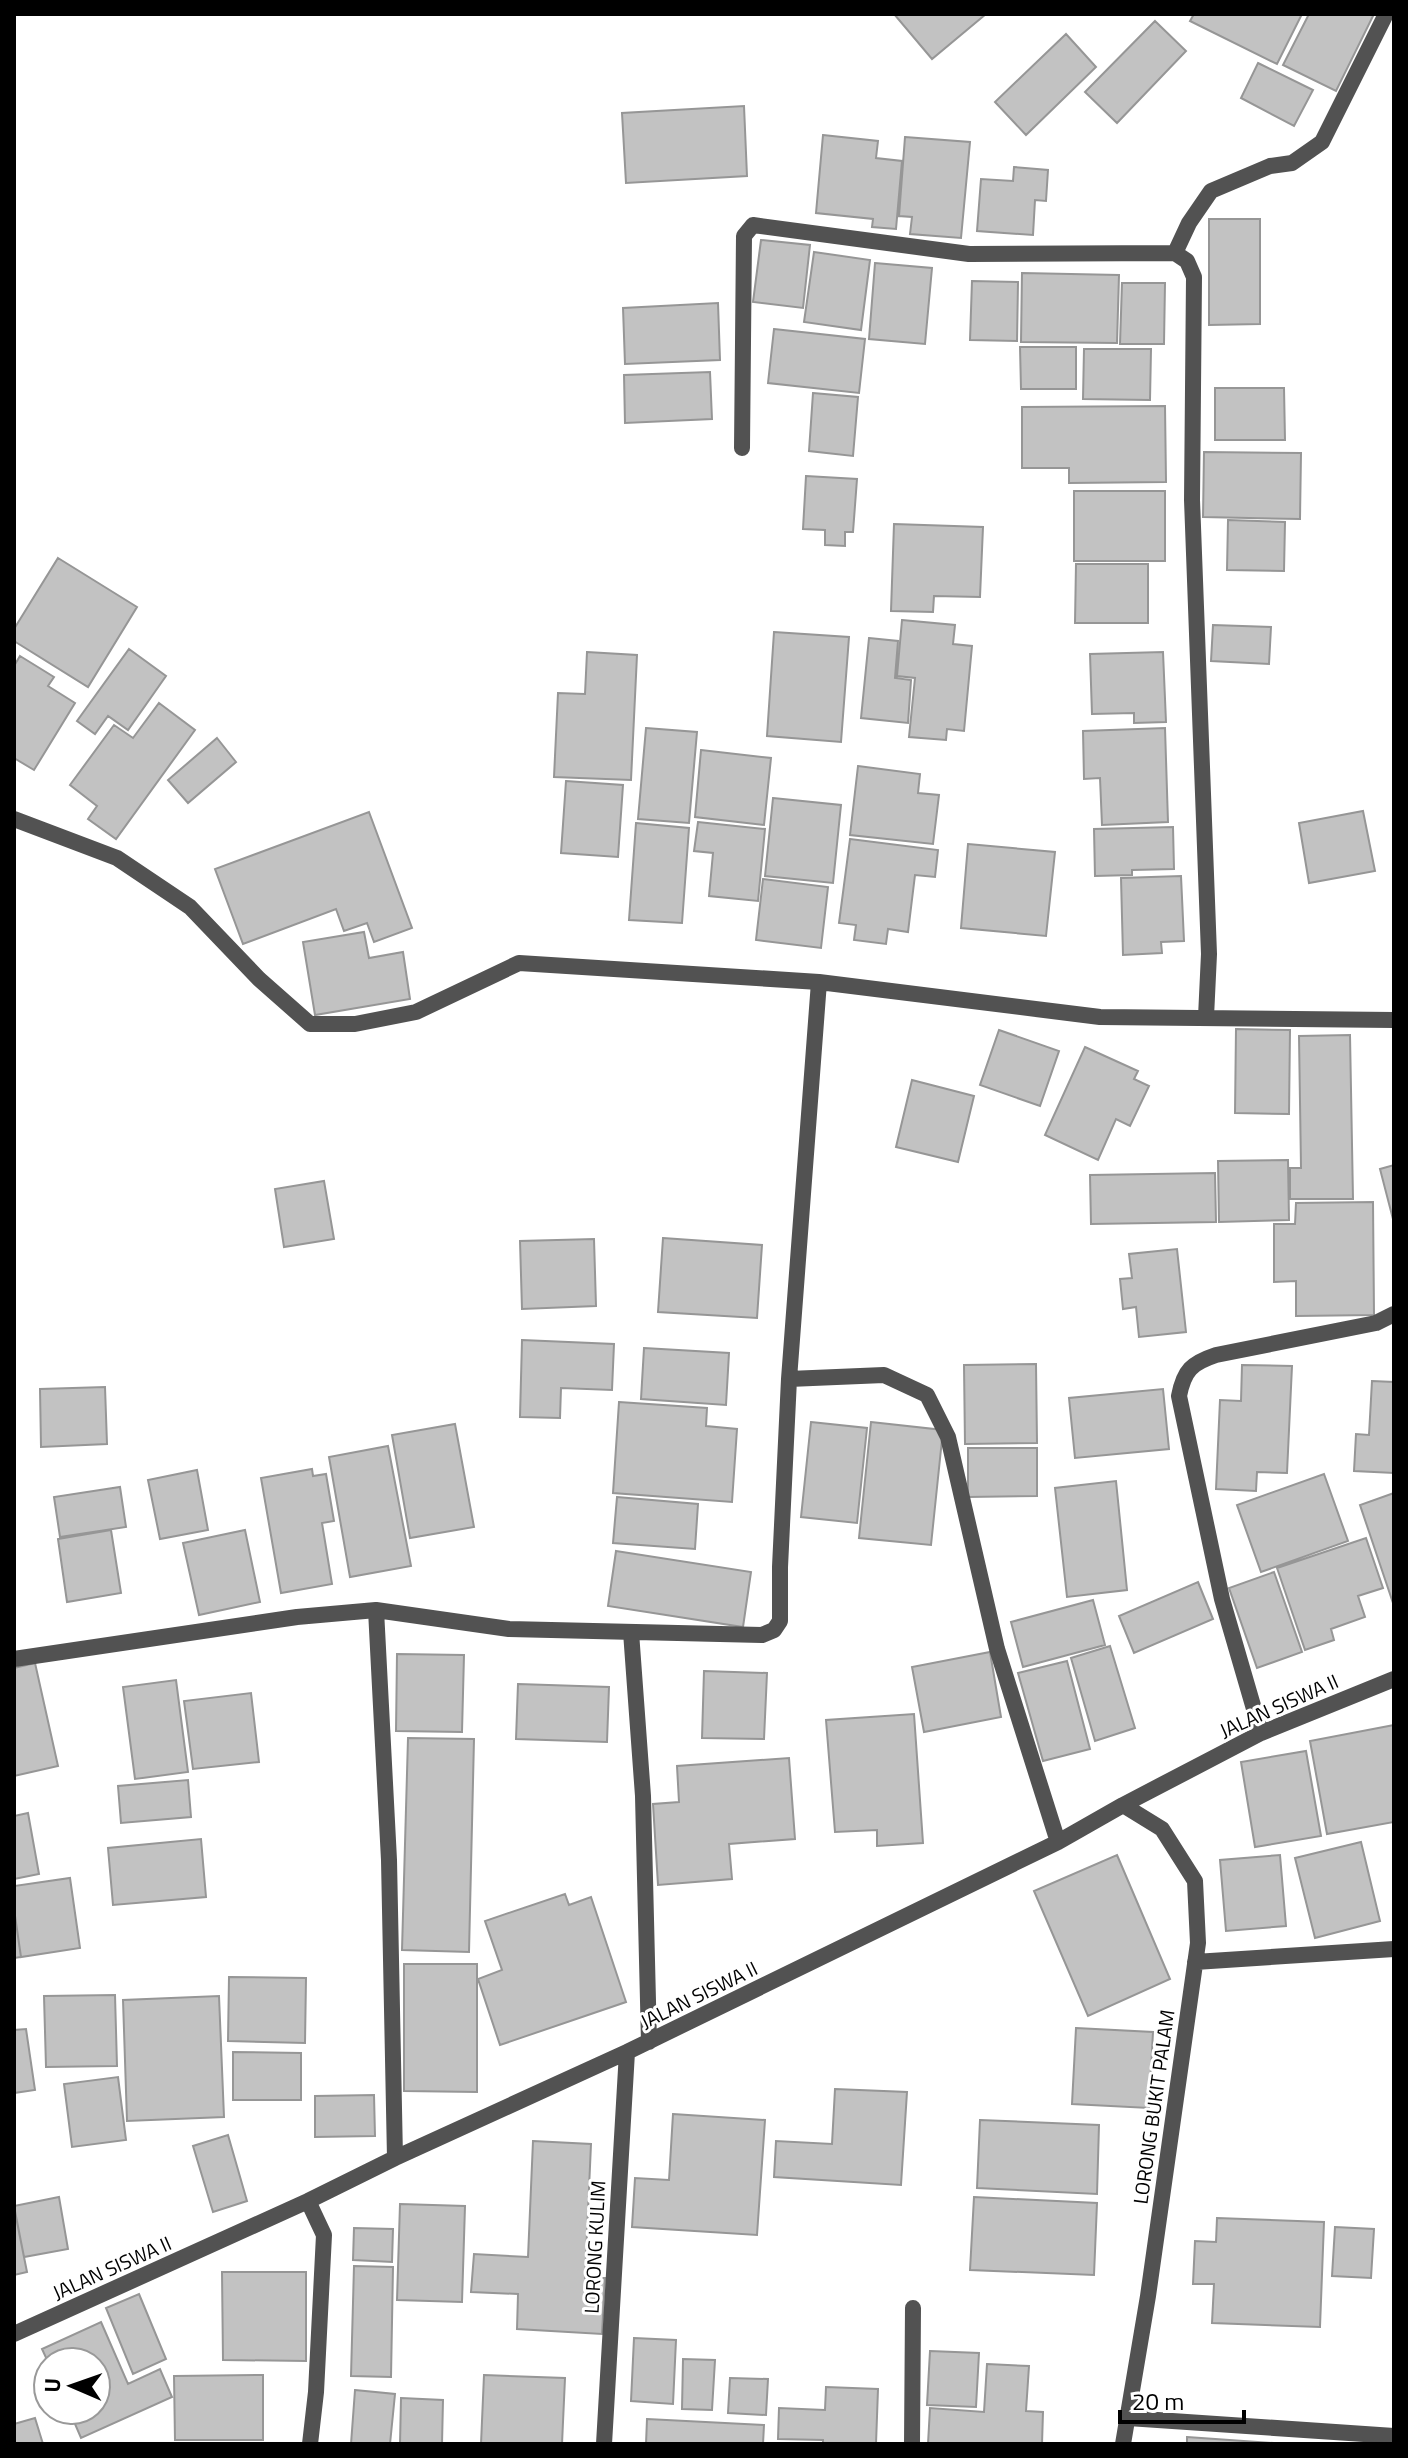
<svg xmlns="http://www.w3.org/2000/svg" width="1408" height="2458" viewBox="0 0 1408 2458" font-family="'Titillium Web',sans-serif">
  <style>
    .building { fill: #c2c2c2; stroke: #969696; stroke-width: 2 }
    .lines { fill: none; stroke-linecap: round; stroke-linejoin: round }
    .minor { stroke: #525252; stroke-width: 16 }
    .labels { text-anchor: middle; stroke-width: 6; stroke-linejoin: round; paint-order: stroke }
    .street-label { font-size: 20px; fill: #000; stroke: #fff }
  </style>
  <rect width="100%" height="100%" fill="#fff"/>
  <path class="building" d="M894,14H986L932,59Z
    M1194,14H1302L1277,64L1190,21Z
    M1309,14H1374L1336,91L1283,65Z
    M1155,21L1186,51L1117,123L1085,92Z
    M1066,34L1096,67L1026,135L995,102Z
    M1258,63L1313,90L1294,126L1241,98Z
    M744,106L747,176L626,183L622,113Z
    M823,135L878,141L876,158L902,161L896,229L872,227L873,219L816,213Z
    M905,137L970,142L961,238L910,234L912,217L899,216Z
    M1014,167L1048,170L1046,201L1035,200L1033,235L977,231L981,179L1013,181Z
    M1209,219H1260V324L1209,325Z
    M761,240L810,245L803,308L753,302Z
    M814,252L870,260L861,330L804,322Z
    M875,263L932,268L925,344L869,339Z
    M1022,273L1119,275L1117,343L1021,342Z
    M972,281L1018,282L1017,341L970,340Z
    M1122,283H1165L1164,344H1120Z
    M718,303L720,360L625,364L623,308Z
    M774,329L865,339L859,393L768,383Z
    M1020,347H1076V389H1021Z
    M1084,349H1151L1150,400L1083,399Z
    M710,372L712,419L625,423L624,375Z
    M1215,388H1284L1285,440H1215Z
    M813,393L858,397L853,456L809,451Z
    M1165,406L1166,482L1069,483V468H1022V407Z
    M1204,452L1301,453L1300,519L1203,517Z
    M806,476L857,479L853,532H845V546L825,545V530L803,529Z
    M1074,491H1165V561H1074Z
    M1228,520L1285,522L1284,571L1227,570Z
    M894,524L983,527L980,597L934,596L933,612L891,611Z
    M58,558L137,607L88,687L14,641V629Z
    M1076,564H1148V623H1075Z
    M902,620L955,625L953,644L972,646L964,731L947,729L946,740L909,737L915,678L897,676Z
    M1213,625L1271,627L1269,664L1211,661Z
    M774,632L849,637L841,742L767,736Z
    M869,638L898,641L895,678L911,680L908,723L861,718Z
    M129,649L166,676L128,730L108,716L95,734L77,721Z
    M587,652L637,655L631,780L554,777L558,693L585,694Z
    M1163,652L1166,722L1134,723V713L1092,714L1090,654Z
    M20,656L54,677L48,686L75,703L34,770L14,758V666Z
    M159,703L195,730L116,839L88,819L97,806L70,785L114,725L133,738Z
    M646,728L697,732L689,823L638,819Z
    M1165,728L1168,822L1102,825L1100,778L1084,779L1083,731Z
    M217,738L236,762L188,803L168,780Z
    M701,750L771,758L764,825L695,817Z
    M858,766L920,774L918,793L939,795L933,844L850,835Z
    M566,781L623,785L618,857L561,853Z
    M773,798L841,805L833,883L765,876Z
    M1363,811L1375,871L1309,883L1299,823Z
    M369,812L412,928L374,942L367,923L344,931L336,909L243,944L215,869Z
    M698,822L765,829L758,901L709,896L713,853L694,851Z
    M636,823L689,828L682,923L629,920Z
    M1173,827L1174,869L1132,870V875L1095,876L1094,829Z
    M850,839L938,850L935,877L915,875L908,932L888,929L886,944L854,940L856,925L839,923Z
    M968,844L1055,852L1046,936L961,928Z
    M1181,876L1184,941L1161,942L1162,953L1123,955L1121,878Z
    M763,879L828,887L821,948L756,940Z
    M364,932L369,958L403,952L410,999L315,1015L303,942Z
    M1236,1029L1290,1030L1289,1114L1235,1113Z
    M999,1030L1059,1051L1040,1106L980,1085Z
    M1350,1035L1353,1199H1290V1168H1301L1299,1036Z
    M1085,1047L1138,1071L1134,1079L1149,1086L1130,1126L1116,1119L1098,1160L1045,1135Z
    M912,1080L974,1096L958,1162L896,1147Z
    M1288,1160L1289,1220L1219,1222L1218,1161Z
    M1394,1165V1223L1380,1169Z
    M1215,1173L1216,1222L1091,1224L1090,1175Z
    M324,1181L334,1239L284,1247L275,1189Z
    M1373,1202L1374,1315L1296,1316V1281L1274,1282V1224H1295L1296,1203Z
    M663,1238L762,1245L757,1318L658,1312Z
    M594,1239L596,1306L522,1309L520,1241Z
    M1177,1249L1186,1332L1139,1337L1136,1307L1123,1309L1120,1279L1132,1278L1129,1254Z
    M522,1340L614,1344L612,1390L561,1388L560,1418L520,1417Z
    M644,1348L729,1353L726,1405L641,1399Z
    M1036,1364L1037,1443L965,1444L964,1365Z
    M1242,1365L1292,1366L1287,1473L1257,1472L1256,1491L1216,1489L1220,1400L1241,1401Z
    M1372,1381L1394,1382V1473L1354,1471L1356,1434L1369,1435Z
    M105,1387L107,1444L41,1447L40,1389Z
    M1163,1389L1169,1449L1075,1458L1069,1398Z
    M619,1402L707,1408L706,1426L737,1429L732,1502L613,1493Z
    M811,1422L867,1428L857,1523L801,1517Z
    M871,1422L943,1430L931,1545L859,1538Z
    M455,1424L474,1527L410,1538L392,1435Z
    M388,1446L411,1566L350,1577L329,1457Z
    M968,1448H1037V1496L968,1497Z
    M312,1469L313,1476L326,1474L334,1521L322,1523L332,1584L281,1593L261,1478Z
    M197,1470L208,1530L160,1539L148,1480Z
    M1324,1474L1348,1541L1261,1572L1237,1505Z
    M1116,1481L1127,1590L1067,1597L1055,1488Z
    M120,1487L126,1527L60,1537L54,1497Z
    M1394,1493V1606L1360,1505Z
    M617,1497L698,1504L695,1549L613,1543Z
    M111,1530L121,1593L67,1602L58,1539Z
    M245,1530L260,1602L199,1615L183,1543Z
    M1366,1538L1383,1588L1358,1596L1365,1617L1331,1629L1334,1640L1305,1650L1277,1568Z
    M616,1551L751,1572L743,1627L608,1606Z
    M1274,1572L1302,1652L1257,1668L1229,1588Z
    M1198,1582L1213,1619L1134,1653L1119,1616Z
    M1093,1600L1105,1645L1023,1667L1011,1622Z
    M1110,1646L1135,1728L1095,1741L1071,1658Z
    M990,1652L1001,1717L924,1732L912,1667Z
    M397,1654L464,1655L462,1732L396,1731Z
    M1067,1661L1090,1749L1043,1761L1018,1673Z
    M35,1663L58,1766L14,1776V1668Z
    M704,1671L767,1673L764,1739L702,1738Z
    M176,1680L188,1772L135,1779L123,1687Z
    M518,1684L609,1687L607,1742L516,1739Z
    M251,1693L259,1762L193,1769L184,1701Z
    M914,1714L923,1843L877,1846V1830L835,1832L826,1720Z
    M1394,1725V1822L1327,1834L1310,1741Z
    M408,1738L474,1739L469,1952L402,1950Z
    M1306,1751L1321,1836L1255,1847L1241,1762Z
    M789,1758L795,1839L729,1844L732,1879L658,1885L653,1804L679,1802L677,1766Z
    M188,1780L191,1817L121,1823L118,1786Z
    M28,1813L39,1874L14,1879V1816Z
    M201,1839L206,1897L113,1905L108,1848Z
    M1361,1842L1380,1921L1315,1938L1295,1858Z
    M1117,1855L1170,1979L1088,2016L1034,1891Z
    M1280,1855L1286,1926L1226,1931L1220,1860Z
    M70,1878L80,1948L21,1957L14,1909V1886Z
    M565,1894L569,1905L591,1897L626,2002L500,2045L478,1979L502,1970L485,1921Z
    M14,1909L21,1957L14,1958Z
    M404,1964H477V2092L404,2091Z
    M229,1977L306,1978L305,2043L228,2041Z
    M115,1995L117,2066L46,2067L44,1996Z
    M219,1996L224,2117L127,2121L123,2000Z
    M1076,2028L1153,2032L1149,2108L1072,2104Z
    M26,2029L35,2090L14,2093V2030Z
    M233,2052L301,2053V2100H233Z
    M118,2077L126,2140L72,2147L64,2084Z
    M835,2089L907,2092L901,2185L774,2177L776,2141L832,2144Z
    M374,2095L375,2136L315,2137V2096Z
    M673,2114L765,2120L757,2235L632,2227L635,2178L669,2180Z
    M980,2120L1099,2125L1097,2194L977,2188Z
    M228,2135L247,2201L213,2212L193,2146Z
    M533,2141L591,2144L585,2278H605L602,2334L517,2329L518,2294L471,2292L474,2254L528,2257Z
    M59,2197L68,2249L24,2257L14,2206Z
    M974,2197L1097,2203L1094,2275L970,2270Z
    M400,2204L465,2206L462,2302L397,2300Z
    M14,2207L27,2272L14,2275Z
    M1217,2218L1324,2222L1320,2327L1212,2323L1214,2284H1193L1195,2241L1216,2242Z
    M1335,2227L1374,2229L1371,2278L1332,2276Z
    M354,2228L393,2229L392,2262L353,2260Z
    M354,2266L393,2267L391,2377L351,2376Z
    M222,2272H306V2361L223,2360Z
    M139,2294L166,2359L133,2374L106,2308Z
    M101,2322L128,2384L160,2369L172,2397L81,2438L69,2410H96V2362H48L42,2349Z
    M634,2338L676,2340L673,2404L631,2401Z
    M930,2351L979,2353L976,2407L927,2405Z
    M683,2359L715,2360L712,2410L682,2409Z
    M987,2364L1029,2366L1026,2411L1043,2412L1042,2444H928L930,2408L984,2412Z
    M263,2375V2440H175L174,2376Z
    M484,2375L565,2378L562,2444H481Z
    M730,2378L768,2379L766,2415L728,2413Z
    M826,2387L878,2389L876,2444H823V2440L778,2439L779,2408L825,2410Z
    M355,2390L395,2394L390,2444H351Z
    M401,2398L443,2400L442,2444H400Z
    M35,2418L43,2444H14V2424Z
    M647,2419L764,2425L763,2444H646Z
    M1187,2437L1273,2443V2444H1187Z"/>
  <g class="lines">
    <path class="minor" d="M1175,253L1189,223L1211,191L1270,166L1292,163L1322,142L1386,14
      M742,448L744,236L753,225L969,254L1175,253L1187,261L1194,277L1192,500L1209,954L1206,1017
      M14,819L117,858L190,907L259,979L310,1024H355L416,1012L519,963L819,982L1100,1017L1394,1020
      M789,1379L884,1375L927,1395L948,1437L997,1649L1058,1842
      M376,1610L389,1860L395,2158
      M631,1632L643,1796L649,2042
      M14,1659L297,1617L376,1610L509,1629L762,1635L774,1630L780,1621V1567L789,1379L819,982
      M1261,1733L1222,1599L1179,1396C1184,1370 1192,1363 1216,1355L1376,1323L1394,1314
      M1123,1805L1162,1829L1195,1881L1198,1943L1148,2296L1123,2444
      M1195,1962L1394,1949
      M308,2201L324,2235L316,2392L310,2444
      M14,2334L308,2201L395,2158L627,2052L1058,1842L1123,1805L1261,1733L1394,1679
      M1128,2418L1394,2436
      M604,2444L627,2052
      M912,2444L913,2308"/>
  </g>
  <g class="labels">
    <g class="street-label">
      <text transform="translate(1279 1706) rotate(-24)" y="7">JALAN SISWA II</text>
      <text transform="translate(699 1995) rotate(-26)" y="7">JALAN SISWA II</text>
      <text transform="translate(1154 2107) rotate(-82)" y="7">LORONG BUKIT PALAM</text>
      <text transform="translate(595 2247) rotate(-87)" y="7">LORONG KULIM</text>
      <text transform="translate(112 2268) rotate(-24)" y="7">JALAN SISWA II</text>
    </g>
  </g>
  <rect width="1408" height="2458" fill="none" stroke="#000000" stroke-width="32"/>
  <g transform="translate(72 2386) rotate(272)"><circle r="38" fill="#ffffff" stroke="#999999" stroke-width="2"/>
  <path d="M0-6L14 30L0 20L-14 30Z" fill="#000000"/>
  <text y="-12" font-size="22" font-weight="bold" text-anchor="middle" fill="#000000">U</text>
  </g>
  <path d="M1120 2410v12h124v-12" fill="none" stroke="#000000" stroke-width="4"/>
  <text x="1132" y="2410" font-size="24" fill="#000000" stroke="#ffffff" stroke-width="6" paint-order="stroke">20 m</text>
</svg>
